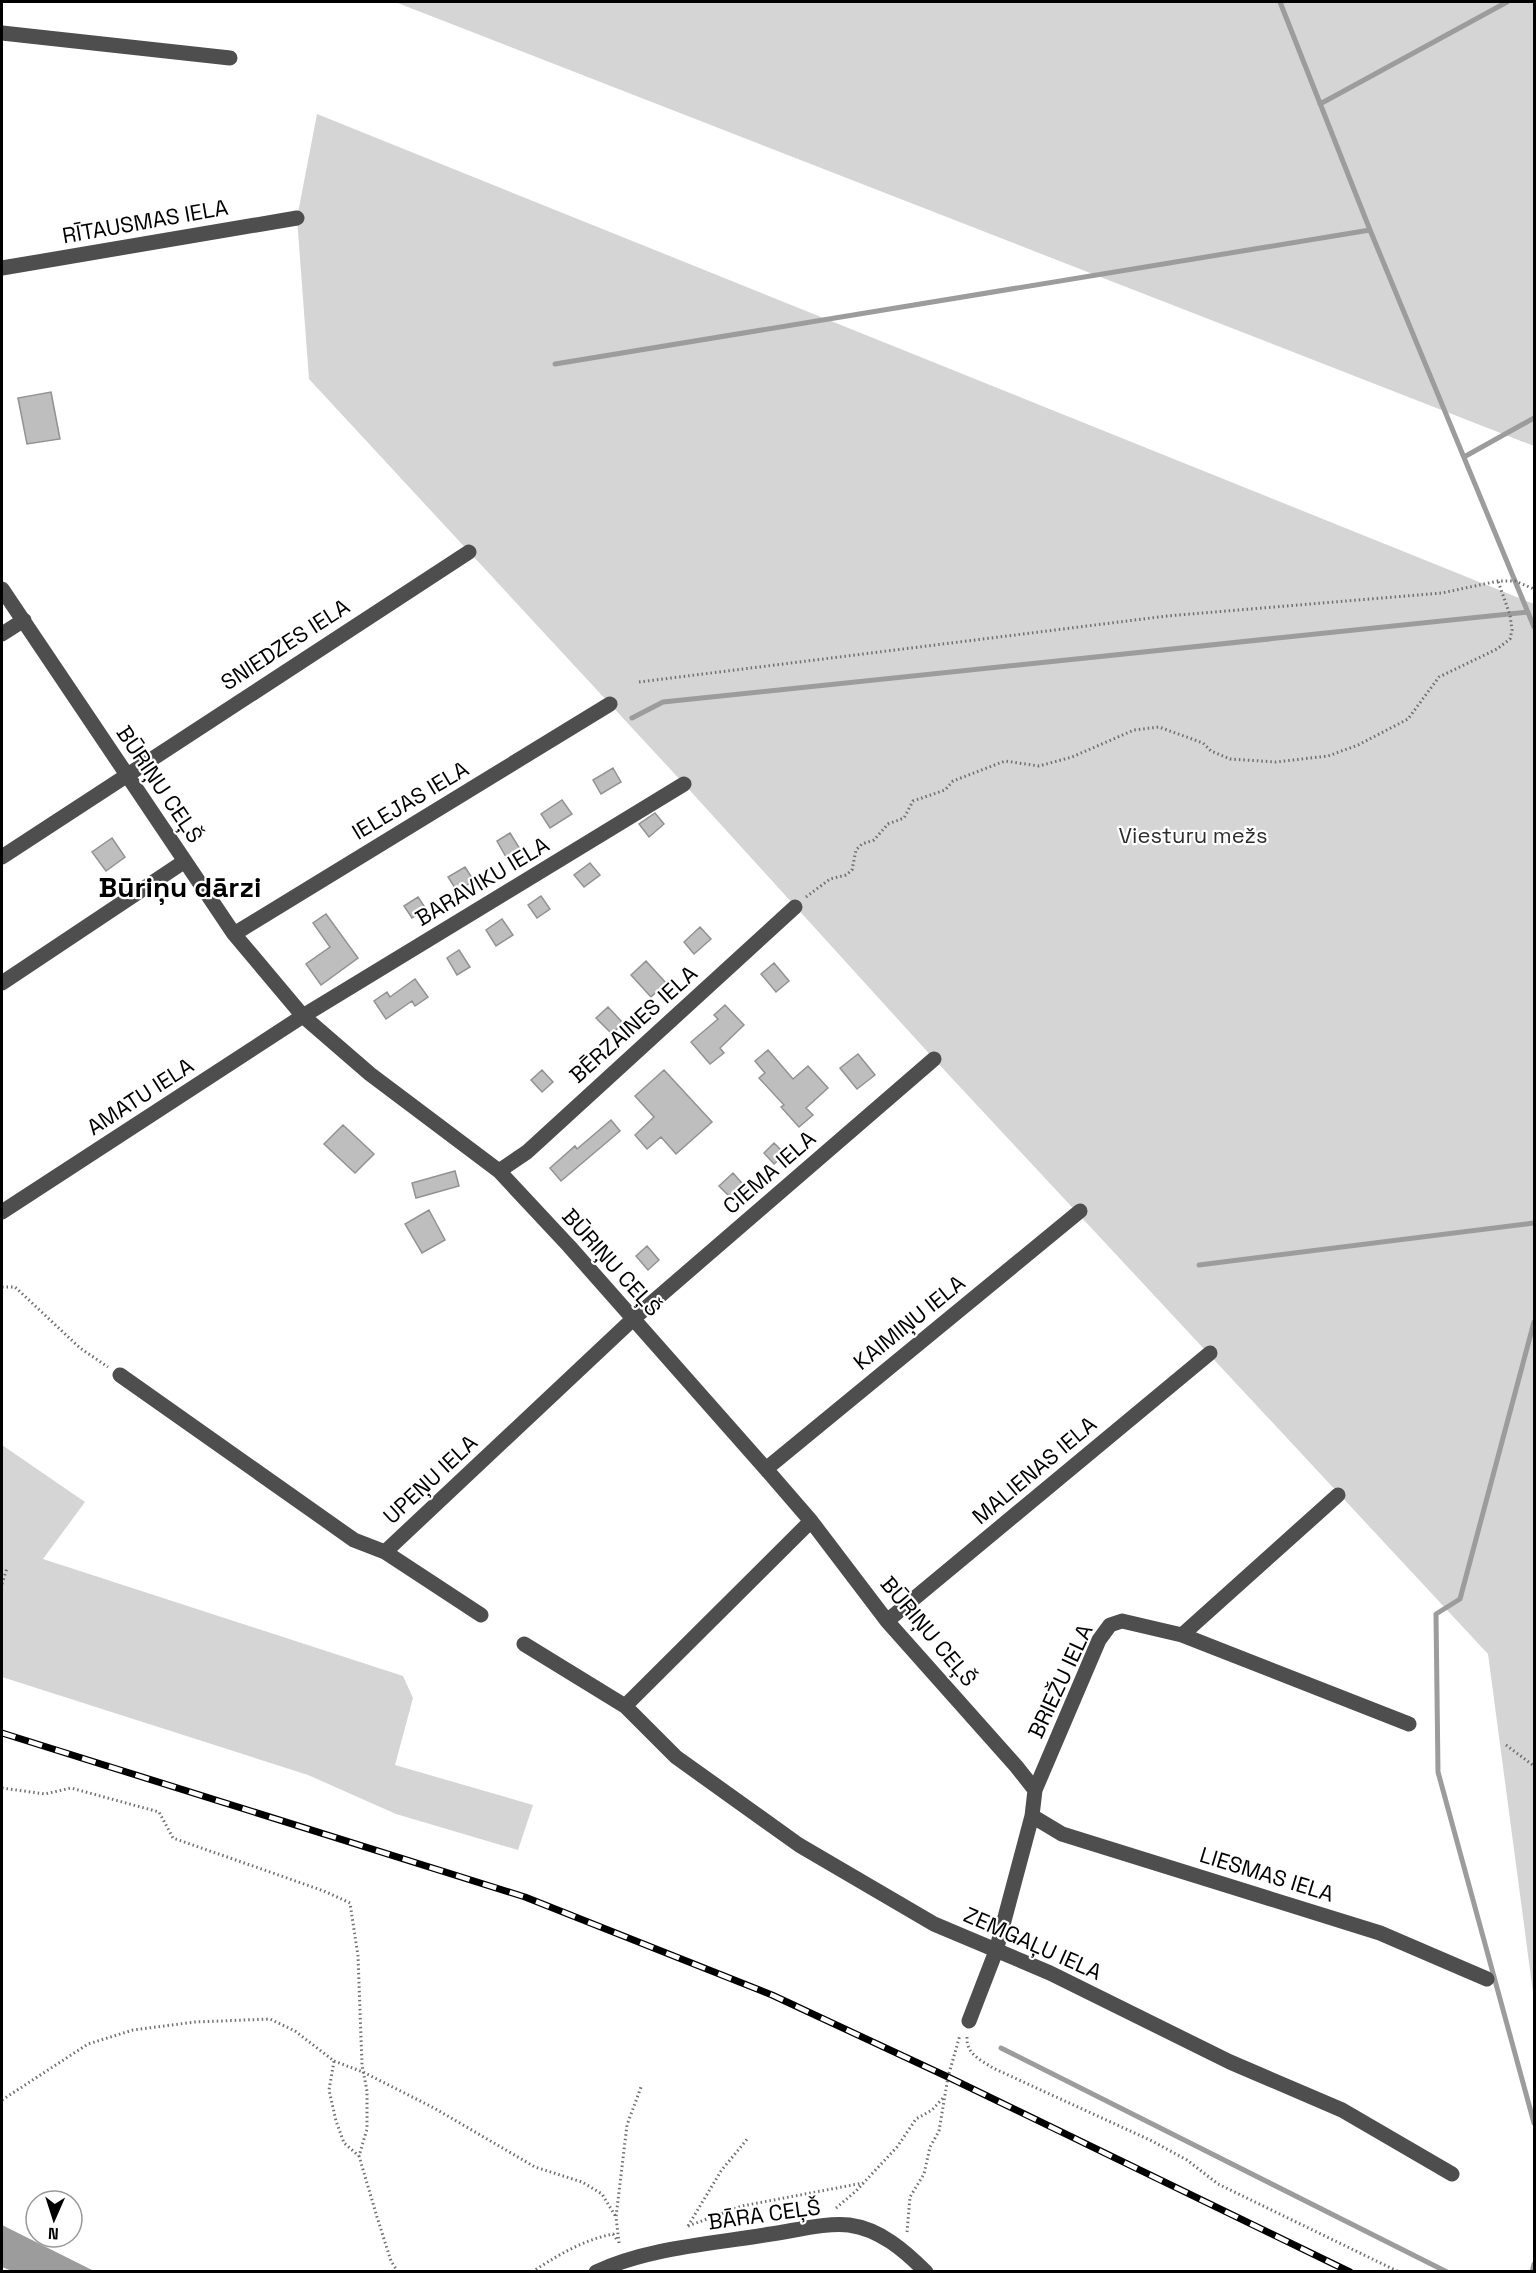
<svg xmlns="http://www.w3.org/2000/svg" width="1536" height="2273" viewBox="0 0 1536 2273" font-family="'Space Grotesk',sans-serif">
  <style>
    .green { fill: #d5d5d5 }
    .water { fill: #9c9c9c }
    .lines { fill: none; stroke-linecap: round; stroke-linejoin: round }
    .stream { stroke: #9c9c9c; stroke-width: 5 }
    .building { fill: #bebebe; stroke: #929292; stroke-width: 1.5 }
    .path { stroke: #707070; stroke-width: 3; stroke-dasharray: 1.5 3; stroke-linecap: butt }
    .minor { stroke: #4e4e4e; stroke-width: 15 }
    .rail-casing { stroke: #000; stroke-width: 7 }
    .rail { stroke: #fff; stroke-width: 4.5; stroke-dasharray: 14; stroke-linecap: butt }
    .labels { text-anchor: middle; stroke-width: 4.5; stroke-linejoin: round; paint-order: stroke }
    .street-label { font-size: 22px; fill: #000; stroke: #fff }
    .park-label { font-size: 22px; fill: #2c2c2c; stroke: #fff }
    .district-label { font-size: 28px; font-weight: bold; fill: #000; stroke: #fff }
  </style>
  <rect width="100%" height="100%" fill="#fff"/>
  <path class="green" d="M395,2H1534V446Z
    M317,114L1534,604V2000L1488,1654L934,1059L684,784L309,379L297,218Z
    M2,1445L85,1502L43,1559L403,1676L413,1698L395,1765L533,1805L518,1850L396,1814L308,1775L2,1677Z"/>
  <path class="water" d="M2,2225L94,2271H12L2,2267Z"/>
  <g class="lines">
    <path class="stream" d="M1280,2L1370,230L1534,627
      M1320,104L1507,2
      M555,364L1370,230
      M1464,457L1534,418
      M632,718L663,702L1528,612
      M1199,1265L1534,1223
      M1534,1322L1460,1599L1436,1614L1438,1772L1534,2123
      M1001,2048L1447,2272
      M1532,2272L1534,2264"/>
  </g>
  <path class="building" d="M51,392L60,439L27,444L18,398Z
    M613,768L621,782L601,794L593,780Z
    M562,800L572,814L550,828L541,814Z
    M655,813L664,824L649,837L639,824Z
    M510,833L520,849L506,857L497,841Z
    M112,838L125,857L106,871L92,852Z
    M590,863L600,875L584,887L574,875Z
    M465,867L474,881L457,891L448,877Z
    M541,896L550,909L537,918L528,905Z
    M418,897L426,909L412,918L404,906Z
    M326,914L358,958L321,985L306,964L330,947L313,923Z
    M502,919L513,935L496,946L486,930Z
    M700,927L711,939L694,954L684,942Z
    M459,950L470,967L457,975L447,958Z
    M646,961L666,983L651,997L631,975Z
    M774,963L789,981L776,992L761,974Z
    M415,979L428,997L415,1006L412,1001L386,1019L374,1001L387,992L390,997Z
    M725,1005L744,1025L720,1048L724,1053L710,1064L691,1042L718,1019L714,1015Z
    M608,1007L623,1023L612,1034L596,1018Z
    M768,1050L793,1079L808,1066L828,1088L806,1108L813,1115L799,1127L781,1107L784,1105L759,1078L765,1073L755,1061Z
    M858,1054L875,1075L857,1089L840,1068Z
    M542,1070L553,1082L542,1092L531,1080Z
    M664,1070L712,1122L676,1154L661,1137L647,1149L635,1135L654,1117L635,1096Z
    M611,1120L620,1131L561,1181L550,1168L575,1146L577,1149Z
    M343,1125L374,1154L355,1173L324,1144Z
    M774,1143L785,1154L774,1164L764,1153Z
    M455,1171L459,1186L416,1198L412,1183Z
    M733,1173L748,1190L735,1202L719,1186Z
    M429,1210L445,1240L422,1253L405,1224Z
    M647,1246L659,1260L648,1270L636,1256Z"/>
  <g class="lines">
    <path class="path" d="M639,682L1167,616L1442,593L1498,581H1515L1534,589
      M806,897L830,879L846,875L852,870L856,850L862,844L874,840L888,824L904,818L913,801L945,790L953,781L1005,761L1039,766L1072,757L1134,730L1159,727L1203,743L1211,751L1230,759L1276,762L1328,756L1358,745L1408,719L1439,677L1497,649L1510,639L1512,630L1510,615L1498,581
      M2,1287H15L80,1348L108,1367
      M2,1584L7,1568
      M1506,1745L1534,1766
      M2,1788L45,1794L71,1788L159,1812L173,1838L324,1891L350,1903L358,1956L362,2065L367,2091V2129L359,2156L377,2217L391,2261L398,2272
      M967,2037C966,2054 981,2060 993,2068L1152,2141L1187,2160L1218,2184L1399,2272
      M334,2061L363,2072L434,2108L535,2167L582,2182L602,2194L616,2217
      M2,2100L88,2044L133,2030L195,2022L270,2019L295,2031L334,2061L329,2090L336,2121L344,2143L359,2156
      M836,2208L856,2191L897,2147L916,2119L932,2110L943,2098
      M688,2226L742,2206L863,2183
      M688,2226L721,2171L748,2138
      M907,2232L910,2197L924,2174L930,2147L939,2131L948,2077L960,2035
      M619,2243L616,2217L627,2125L641,2087
      M532,2272C558,2255 583,2240 613,2234L617,2240"/>
    <path class="minor" d="M2,33L230,58
      M2,268L297,218
      M2,589L234,934L303,1016L370,1074L499,1171L569,1246L766,1469L811,1521L887,1621L1016,1766L1035,1790L1032,1816L996,1951L969,2021
      M2,634L24,620
      M2,857L469,552
      M234,934L610,704
      M2,983L185,861
      M499,1171L527,1152L795,907
      M2,1212L303,1016L684,784
      M120,1375L354,1540L385,1552L633,1319L934,1059
      M766,1469L1080,1211
      M385,1552L481,1615
      M887,1621L1210,1353
      M1182,1635L1338,1495
      M524,1644L625,1706L676,1757L799,1845L934,1924L1050,1973L1230,2062L1342,2110L1452,2174
      M625,1706L811,1521
      M1035,1790L1099,1640L1110,1625L1122,1621L1182,1635L1409,1724
      M1032,1816L1062,1834L1380,1933L1487,1979
      M596,2272C650,2247 713,2244 771,2234C793,2231 828,2222 849,2225C880,2229 905,2251 926,2272"/>
    <defs>
      <path id="rail" d="M2,1733L525,1897L772,1995L948,2077L1350,2272"/>
    </defs>
    <use href="#rail" class="rail-casing"/>
    <use href="#rail" class="rail"/>
  </g>
  <g class="labels">
    <g class="street-label">
      <text transform="translate(145 221) rotate(-10)" y="8">RĪTAUSMAS IELA</text>
      <text transform="translate(285 644) rotate(-33)" y="8">SNIEDZES IELA</text>
      <text transform="translate(160 784) rotate(56)" y="8">BŪRIŅU CEĻŠ</text>
      <text transform="translate(410 800) rotate(-31)" y="8">IELEJAS IELA</text>
      <text transform="translate(482 881) rotate(-31)" y="8">BARAVIKU IELA</text>
      <text transform="translate(633 1024) rotate(-42)" y="8">BĒRZAINES IELA</text>
      <text transform="translate(140 1096) rotate(-33)" y="8">AMATU IELA</text>
      <text transform="translate(769 1172) rotate(-41)" y="8">CIEMA IELA</text>
      <text transform="translate(612 1262) rotate(48)" y="8">BŪRIŅU CEĻŠ</text>
      <text transform="translate(909 1322) rotate(-39)" y="8">KAIMIŅU IELA</text>
      <text transform="translate(1034 1470) rotate(-40)" y="8">MALIENAS IELA</text>
      <text transform="translate(430 1479) rotate(-43)" y="8">UPEŅU IELA</text>
      <text transform="translate(929 1631) rotate(50)" y="8">BŪRIŅU CEĻŠ</text>
      <text transform="translate(1060 1681) rotate(-65)" y="8">BRIEŽU IELA</text>
      <text transform="translate(1267 1874) rotate(17)" y="8">LIESMAS IELA</text>
      <text transform="translate(1033 1943) rotate(24)" y="8">ZEMGAĻU IELA</text>
      <text transform="translate(764 2214) rotate(-8)" y="8">BĀRA CEĻŠ</text>
    </g>
    <g class="park-label">
      <text x="1193" y="843">Viesturu mežs</text>
    </g>
    <g class="district-label">
      <text x="180" y="897">Būriņu dārzi</text>
    </g>
  </g>
  <rect width="1536" height="2273" fill="none" stroke="#000000" stroke-width="6"/>
  <g transform="translate(54 2219) rotate(183)"><circle r="28" fill="#ffffff" stroke="#999999" stroke-width="1.5"/>
  <path d="M0-4.5L10 22L0 15L-10 22Z" fill="#000000"/>
  <text y="-9" font-size="16" font-weight="bold" text-anchor="middle" fill="#000000">N</text>
  </g>
</svg>
